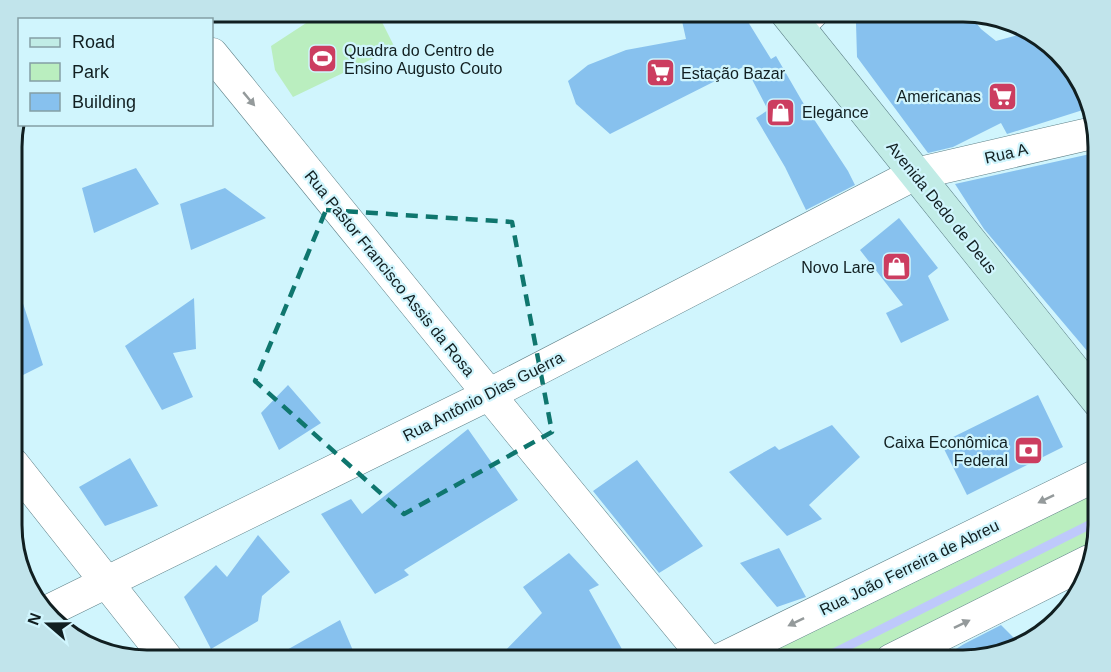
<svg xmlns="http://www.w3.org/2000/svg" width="1111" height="672" viewBox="0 0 1111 672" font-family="Arial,sans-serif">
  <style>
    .green { fill: #baeebf }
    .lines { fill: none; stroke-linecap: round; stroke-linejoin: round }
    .stream { stroke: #bec9fb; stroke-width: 9 }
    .building { fill: #87c1ee }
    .minor-casing { stroke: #5f8188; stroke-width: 33 }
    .secondary-casing { stroke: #5f8188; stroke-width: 34 }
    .minor { stroke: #fff; stroke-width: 32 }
    .secondary { stroke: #c1ece6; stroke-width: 33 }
    .oneway { fill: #949a9b }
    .marked { fill: none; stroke: #0f766e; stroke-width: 4.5; stroke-dasharray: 12 8; stroke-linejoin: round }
    .labels { text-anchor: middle; stroke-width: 4.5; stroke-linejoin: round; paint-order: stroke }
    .poi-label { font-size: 16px; fill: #111f21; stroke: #d0f5fd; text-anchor: start }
    .street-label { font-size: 16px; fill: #111f21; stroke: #d0f5fd }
    .rim { fill: none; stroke: #111f21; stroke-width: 3 }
  </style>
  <rect width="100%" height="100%" fill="#d0f5fd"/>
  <path class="green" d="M323,12H377L395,48L293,97L275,70L271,46Z
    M1099,491V533L1097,539L859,660H749Z"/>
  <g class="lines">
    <path class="stream" d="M820,660L1099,520"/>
  </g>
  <path class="building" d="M680,12H742L771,59L776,56L802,101L848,171L855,185L806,210L785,167L756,118L768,110L745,66L610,134L576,104L568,81L588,65L626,50L686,39Z
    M864,12H963L969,14L981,29L996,41L1029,32L1038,35L1074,72L1086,109L1007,134L1001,123L953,147L928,153L857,57L856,23Z
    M1099,152V365L984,229L955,184Z
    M136,168L159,204L94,233L82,188Z
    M225,188L266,218L191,250L180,204Z
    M899,218L938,268L928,276L949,320L901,343L886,313L903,305L860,250Z
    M18,288L43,365L13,380V289Z
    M194,298L196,349L173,353L193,397L162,410L125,346Z
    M288,385L321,423L279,450L261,413Z
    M1038,395L1063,447L967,495L941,443Z
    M832,425L860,457L809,505L822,519L787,536L729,472L775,446L779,450Z
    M468,429L518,500L404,570L409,575L375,594L321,514L351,499L362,514Z
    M130,458L158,506L105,526L79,487Z
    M637,460L703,546L659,573L593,491Z
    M258,535L290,572L262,596L258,621L211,649L184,597L216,565L227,577Z
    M779,548L806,597L777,607L740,563Z
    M569,553L599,585L589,590L628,660H496L542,613L523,587Z
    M340,620L357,660H269Z
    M1001,625L1021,645L972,660H938L964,644Z"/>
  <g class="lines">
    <defs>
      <path id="minor" d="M181,12L186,20
        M798,27L813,12
        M212,54C377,256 540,459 707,660
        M13,464L168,660
        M48,611L488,395L915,174L1097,132
        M719,660L1099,474
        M891,660L1089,561"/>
      <path id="secondary" d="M786,12L1099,402"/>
    </defs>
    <use href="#minor" class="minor-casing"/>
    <use href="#secondary" class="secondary-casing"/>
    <use href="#minor" class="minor"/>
    <use href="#secondary" class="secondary"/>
  </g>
  <defs><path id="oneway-solid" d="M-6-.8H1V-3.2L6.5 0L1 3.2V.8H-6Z" transform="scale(1.5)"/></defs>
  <g class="oneway">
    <use href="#oneway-solid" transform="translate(249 99) rotate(50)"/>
    <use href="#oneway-solid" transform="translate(1046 499) rotate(154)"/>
    <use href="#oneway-solid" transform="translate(796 622) rotate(154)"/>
    <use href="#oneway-solid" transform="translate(962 624) rotate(-26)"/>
  </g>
  <path class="marked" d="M326,210L512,222L552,432L404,514L255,381Z"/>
  <defs>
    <symbol id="stadium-square" viewBox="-11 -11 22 22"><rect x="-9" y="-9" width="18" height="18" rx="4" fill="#cc3d60" stroke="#d0f5fd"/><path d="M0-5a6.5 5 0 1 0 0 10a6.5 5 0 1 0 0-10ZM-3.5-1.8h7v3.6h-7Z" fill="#fff"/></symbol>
    <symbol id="supermarket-square" viewBox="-11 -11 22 22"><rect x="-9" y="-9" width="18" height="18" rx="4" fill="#cc3d60" stroke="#d0f5fd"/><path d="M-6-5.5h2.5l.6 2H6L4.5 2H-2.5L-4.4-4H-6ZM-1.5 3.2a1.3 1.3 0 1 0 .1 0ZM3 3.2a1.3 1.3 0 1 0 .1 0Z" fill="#fff"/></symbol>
    <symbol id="shop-square" viewBox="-11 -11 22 22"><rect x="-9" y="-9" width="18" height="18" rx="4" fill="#cc3d60" stroke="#d0f5fd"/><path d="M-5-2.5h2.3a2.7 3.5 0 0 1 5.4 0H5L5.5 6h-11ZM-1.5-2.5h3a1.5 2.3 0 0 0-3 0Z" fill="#fff"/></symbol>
    <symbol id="bank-square" viewBox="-11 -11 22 22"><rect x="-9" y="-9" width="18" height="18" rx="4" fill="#cc3d60" stroke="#d0f5fd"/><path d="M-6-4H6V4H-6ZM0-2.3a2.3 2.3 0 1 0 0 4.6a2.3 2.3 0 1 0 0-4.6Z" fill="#fff"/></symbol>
  </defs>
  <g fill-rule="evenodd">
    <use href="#stadium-square" x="306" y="42" width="33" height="33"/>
    <use href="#supermarket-square" x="644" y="56" width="33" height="33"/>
    <use href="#supermarket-square" x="986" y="80" width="33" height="33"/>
    <use href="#shop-square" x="764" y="96" width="33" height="33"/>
    <use href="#shop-square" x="880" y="250" width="33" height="33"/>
    <use href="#bank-square" x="1012" y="434" width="33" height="33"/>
  </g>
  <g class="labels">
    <g class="poi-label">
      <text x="344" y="56">Quadra do Centro de<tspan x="344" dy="18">Ensino Augusto Couto</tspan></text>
      <text x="681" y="79">Estação Bazar</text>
      <text x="981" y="102" text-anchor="end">Americanas</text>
      <text x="802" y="118">Elegance</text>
      <text x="875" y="273" text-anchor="end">Novo Lare</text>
      <text x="1008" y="448" text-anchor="end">Caixa Econômica<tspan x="1008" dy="18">Federal</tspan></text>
    </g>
    <g class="street-label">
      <text transform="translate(1006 153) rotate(-13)" y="6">Rua A</text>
      <text transform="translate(942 207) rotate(51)" y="6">Avenida Dedo de Deus</text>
      <text transform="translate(390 273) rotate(51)" y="6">Rua Pastor Francisco Assis da Rosa</text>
      <text transform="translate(483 396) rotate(-27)" y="6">Rua Antônio Dias Guerra</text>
      <text transform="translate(909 567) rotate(-26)" y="6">Rua João Ferreira de Abreu</text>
    </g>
  </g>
  <path d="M0 0H1111V672H0ZM147 22H963A125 125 0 0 1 1088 147V525A125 125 0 0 1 963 650H147A125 125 0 0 1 22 525V147A125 125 0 0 1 147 22Z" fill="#c1e4eb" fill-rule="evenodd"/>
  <path class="rim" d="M147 22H963A125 125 0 0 1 1088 147V525A125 125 0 0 1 963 650H147A125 125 0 0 1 22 525V147A125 125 0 0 1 147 22Z"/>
  <rect x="18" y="18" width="195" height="108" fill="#d0f5fd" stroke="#849fa5" stroke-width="1.5"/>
  <rect x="30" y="38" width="30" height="9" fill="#c1ece6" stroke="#849fa5" stroke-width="1.5"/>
  <text x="72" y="48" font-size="18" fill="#111f21">Road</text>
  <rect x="30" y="63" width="30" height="18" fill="#baeebf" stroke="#849fa5" stroke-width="1.5"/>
  <text x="72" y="78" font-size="18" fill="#111f21">Park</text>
  <rect x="30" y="93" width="30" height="18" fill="#87c1ee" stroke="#849fa5" stroke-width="1.5"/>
  <text x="72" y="108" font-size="18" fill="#111f21">Building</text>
  <g transform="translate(48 624) rotate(290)" stroke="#d0f5fd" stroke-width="4.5" paint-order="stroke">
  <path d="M0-4.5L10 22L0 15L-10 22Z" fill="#111f21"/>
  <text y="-9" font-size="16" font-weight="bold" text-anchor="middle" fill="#111f21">N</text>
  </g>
</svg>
